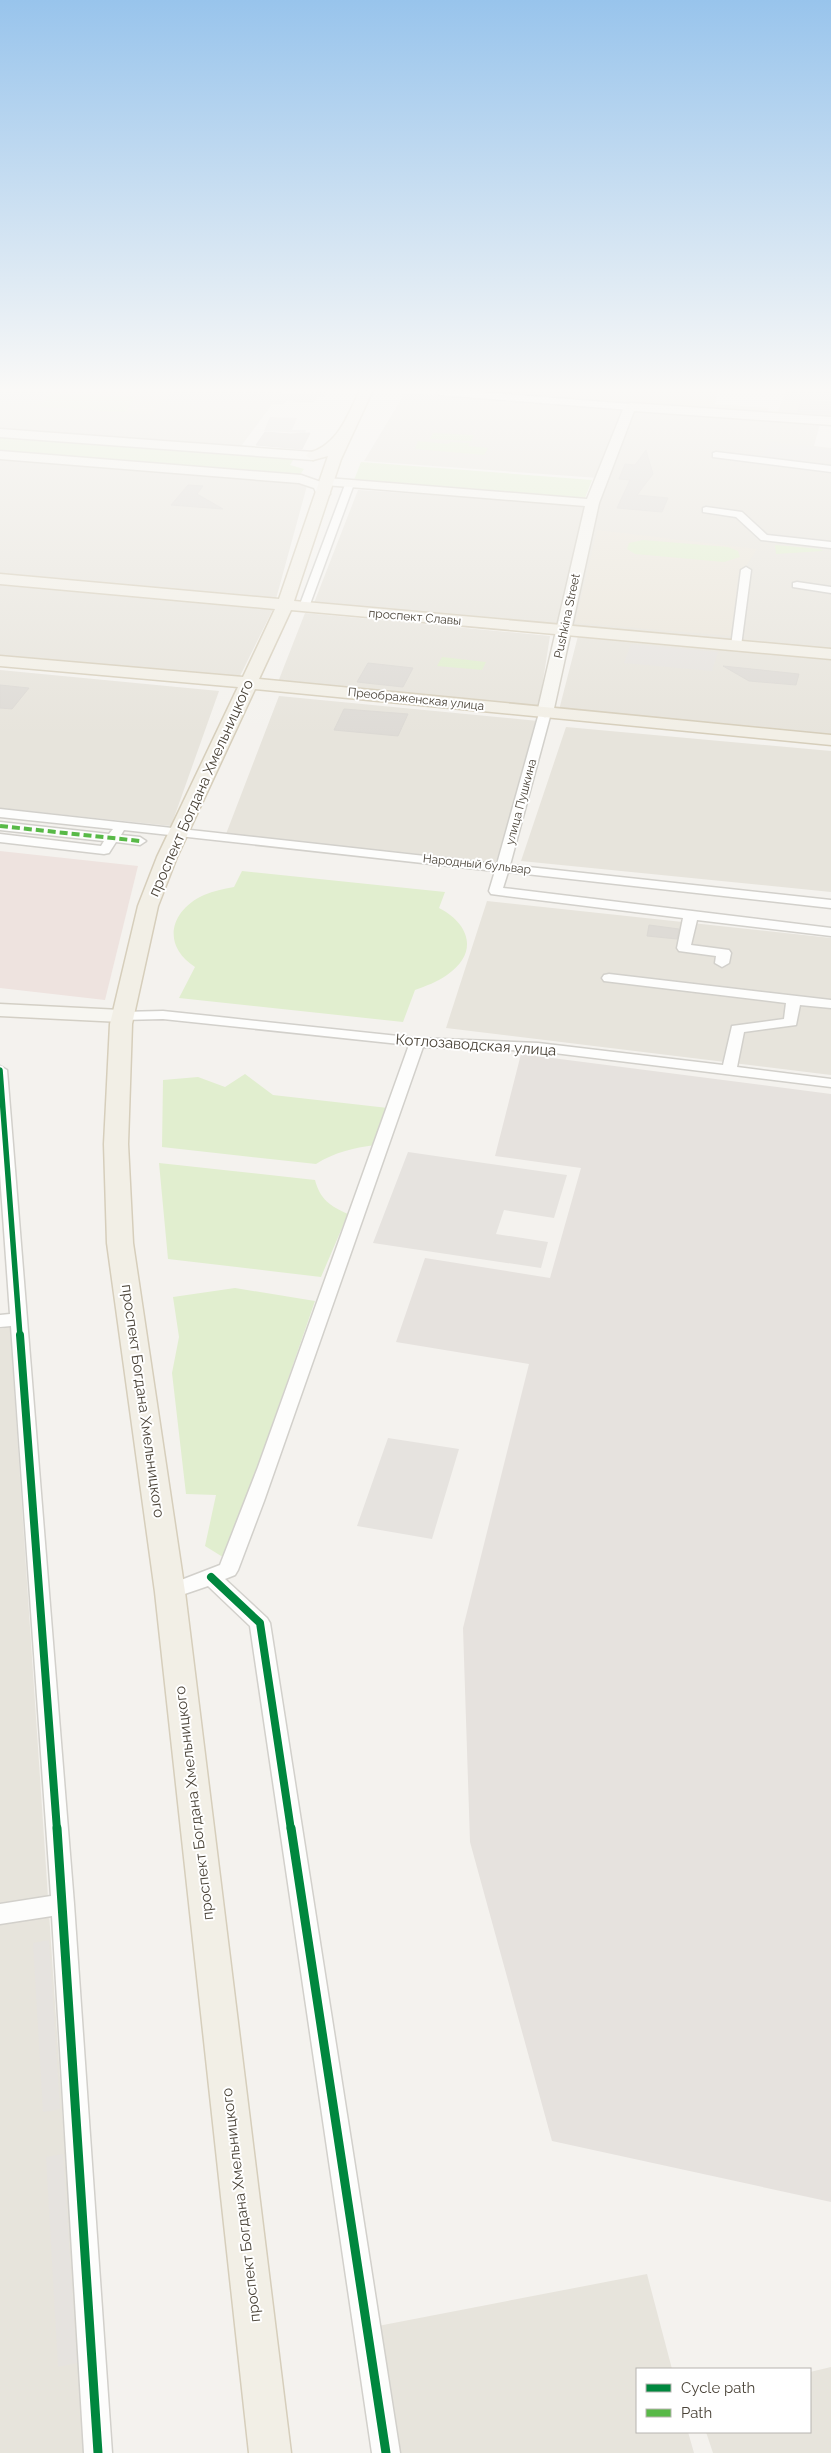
<svg xmlns="http://www.w3.org/2000/svg" width="831" height="2453" viewBox="0 0 831 2453" font-family="Raleway,sans-serif">
  <style>
    .residential { fill: #e7e4dc }
    .industrial { fill: #e6e2de }
    .education { fill: #eae5da }
    .medical { fill: #eee3df }
    .green { fill: #e1eecf }
    .parking { fill: #e6e3df }
    .building { fill: #dedbd6; stroke: #dcd9d4 }
    .lines { fill: none; stroke-linecap: round; stroke-linejoin: round }
    .street-casing { stroke: #d2d0cb; stroke-width: 3 }
    .secondary-casing { stroke: #d3cfc5; stroke-width: 3 }
    .primary-casing { stroke: #d6cebb; stroke-width: 3 }
    .street { fill: #fdfdfc; fill-rule: evenodd }
    .secondary { fill: #f7f6f1; fill-rule: evenodd }
    .primary { fill: #f2efe6; fill-rule: evenodd }
    .quiet { stroke: #58b947; stroke-width: 4; stroke-dasharray: 8 4; stroke-linecap: butt }
    .cycleway-far2-casing { stroke: #fff; stroke-width: 9 }
    .cycleway-far1-casing { stroke: #fff; stroke-width: 11 }
    .cycleway-casing { stroke: #fff; stroke-width: 12 }
    .cycleway-far2 { stroke: #00873e; stroke-width: 5.5 }
    .cycleway-far1 { stroke: #00873e; stroke-width: 8 }
    .cycleway { stroke: #00873e; stroke-width: 9 }
    .labels { text-anchor: middle; stroke-width: 4; stroke-linejoin: round; paint-order: stroke }
    .far-street-label { font-size: 12px; fill: #4b4439; stroke: #fff }
    .street-label { font-size: 15px; fill: #4b4439; stroke: #fff }
  </style>
  <rect width="100%" height="100%" fill="#f4f2ee"/>
  <path class="residential" d="M0,392H281L239,449L0,431Z
    M785,392H831V417L778,412Z
    M405,393L626,409L599,478L364,461Z
    M634,409L820,424L814,446L831,448V649L569,627L596,503Z
    M0,459L308,482L276,599L0,574Z
    M358,490L585,505L558,626L314,603Z
    M0,584L273,609L239,678L0,656Z
    M305,613L550,636L539,706L278,682Z
    M578,636L831,659V735L559,710Z
    M0,670L219,691L171,826L0,808Z
    M279,696L538,721L496,862L226,834Z
    M566,727L831,751V892L521,861Z
    M487,901L831,938V1075L446,1028Z
    M10,1327L85,2453H0V1329Z
    M647,2274L672,2369H637V2432H688L694,2453H398L378,2326Z
    M831,2367V2453H713L706,2432H810V2372Z"/>
  <path class="industrial" d="M521,1054L831,1094V2202L552,2141L470,1842L463,1628L529,1364L396,1342L425,1258L550,1278L581,1168L495,1156Z"/>
  <path class="education" d="M48,392H170L152,415L35,406Z
    M456,392H718L715,404L769,408L765,415Z
    M597,530L757,549L743,571L735,603L731,636L575,623Z"/>
  <path class="medical" d="M0,851L138,866L105,1000L0,988Z"/>
  <path class="green" d="M52,393L136,398L125,412L38,407Z
    M433,433L474,435L471,441L430,439Z
    M0,436L295,457L290,465L304,469L299,476L0,452Z
    M418,441L448,444L451,442L470,443L468,446L488,448L484,455L415,449Z
    M361,462L592,480L585,498L354,480Z
    M643,540L728,547L738,551L740,557L724,562L635,554L627,549L629,543Z
    M775,545L820,549L823,551L776,554Z
    M442,657L486,662L482,670L437,666Z
    M242,871L445,892L439,908C470,924 479,953 447,975C437,982 426,986 415,990L403,1022L179,998L195,967C162,946 169,911 204,895C214,891 223,889 234,887Z
    M245,1074L273,1095L388,1108L375,1145C353,1148 335,1152 316,1164L162,1147L163,1080L198,1077L225,1087Z
    M159,1163L315,1180C320,1199 330,1206 348,1214L321,1277L168,1259Z
    M235,1288L315,1301L226,1559L205,1546L216,1495L186,1494L172,1373L179,1337L173,1297Z"/>
  <path class="parking" d="M240,392L285,393L326,392L323,397H317L314,403L286,401L283,405L272,404L280,394L269,407L267,412L195,406L200,397L236,399Z
    M270,417L297,418L292,430H306L305,433L264,431Z
    M771,442L831,449V462L809,459L805,464L760,459Z
    M631,644L718,652L712,671L624,663Z
    M408,1152L567,1175L554,1218L504,1210L496,1234L548,1242L541,1268L373,1243Z
    M388,1438L459,1449L432,1539L357,1526Z
    M49,1940L60,2109L43,2112L33,1943Z
    M63,2154L77,2363L58,2367L46,2157Z"/>
  <path class="building" d="M801,400L831,402V414L798,412Z
    M265,432L290,434L310,433L302,449L256,445Z
    M646,450L653,474L637,495L668,498L662,512L617,508L630,480L619,479L625,464L635,465Z
    M188,485L203,486L197,494L223,509L171,505Z
    M368,663L413,668L403,687L357,682Z
    M723,666L799,674L796,685L749,681Z
    M0,685L29,688L12,709L0,708Z
    M344,709L408,714L398,736L334,730Z
    M649,925L679,929L677,939L647,936Z"/>
  <g class="lines">
    <defs>
      <path id="street" d="M436,392H479L630,404L634,407L630,410L440,395Z
        M716,452L831,466V472L713,457V453Z
        M346,482L354,484L309,607L304,610L300,609L299,607Z
        M706,507L742,512L767,535L831,542V548L761,540L736,517L703,512V508Z
        M746,567L751,570L741,646L736,649L731,646L741,570Z
        M797,582L831,587V593L793,587V583Z
        M545,710L551,713L510,865L831,900V908L508,872L503,888L831,928V936L697,920L691,945L729,950L731,953L729,963L722,967L715,963L716,956L679,951L677,948L683,918L491,894L489,891L495,871L124,830L121,835L140,837L146,841L140,845L116,842L109,853L104,854L0,842V834L101,846L104,841L0,830V822L109,834L113,829L0,817V809L497,864L539,713Z
        M609,974L831,1000V1008L800,1005L796,1025L744,1032L737,1067L831,1079V1087L538,1051L423,1047L264,1501L238,1570L235,1575L225,1579L267,1618L270,1623L400,2453H372L250,1626L208,1586L170,1599L163,1597L160,1592L163,1587L220,1565L258,1467L409,1045L163,1019L121,1020L114,1016L121,1012L163,1011L417,1038L538,1043L723,1065L732,1026L784,1019L786,1003L604,981L602,978L604,975Z
        M0,1066L7,1070L74,1904L112,2453H84L52,1916L0,1924V1904L51,1896L11,1326L0,1327V1315L10,1314L0,1174Z"/>
      <path id="secondary" d="M630,403L831,417V425L634,411L599,503L553,713L545,718L537,713L585,506L325,485L330,494L323,498L318,497L314,488L299,483L0,459V451L301,475L321,482L327,478L587,499L624,407Z
        M0,429L313,452L319,456L313,460L0,437Z
        M0,1004L121,1010L128,1012L131,1016L128,1020L121,1022L0,1016Z"/>
      <path id="primary" d="M359,392H372L341,459L294,601L831,649V659L291,610L259,679L831,735V745L255,689L177,857L158,906L132,1024L128,1144L133,1243L185,1592L291,2453H249L155,1592L107,1243L104,1144L110,1024L138,906L157,857L238,687L0,666V656L243,677L275,609L0,584V574L279,599L328,456L313,460L306,456L308,453C337,446 347,417 359,392Z"/>
    </defs>
    <use href="#street" class="street-casing"/>
    <use href="#secondary" class="secondary-casing"/>
    <use href="#primary" class="primary-casing"/>
    <use href="#street" class="street"/>
    <use href="#secondary" class="secondary"/>
    <use href="#primary" class="primary"/>
    <path class="quiet" d="M0,826L140,841"/>
    <defs>
      <path id="cycleway-far2" d="M0,1070L20,1336"/>
      <path id="cycleway-far1" d="M20,1335L57,1830
        M211,1577L260,1623L291,1830"/>
      <path id="cycleway" d="M57,1828L98,2453
        M291,1828L386,2453"/>
    </defs>
    <use href="#cycleway-far2" class="cycleway-far2-casing"/>
    <use href="#cycleway-far1" class="cycleway-far1-casing"/>
    <use href="#cycleway" class="cycleway-casing"/>
    <use href="#cycleway-far2" class="cycleway-far2"/>
    <use href="#cycleway-far1" class="cycleway-far1"/>
    <use href="#cycleway" class="cycleway"/>
  </g>
  <linearGradient id="sky" x2="0" y2="1"><stop stop-color="#98c4ec"/><stop offset="0.53" stop-color="#faf9f7"/><stop offset="1" stop-color="#faf9f7" stop-opacity="0"/></linearGradient>
  <rect width="831" height="736" fill="url(#sky)"/>
  <g class="labels">
    <g class="far-street-label">
      <text transform="translate(567 616) rotate(-78)" y="4">Pushkina Street</text>
      <text transform="translate(415 617) rotate(5)" y="4">проспект Славы</text>
      <text transform="translate(416 699) rotate(6)" y="4">Преображенская улица</text>
      <text transform="translate(521 802) rotate(-75)" y="4">улица Пушкина</text>
      <text transform="translate(477 864) rotate(6)" y="4">Народный бульвар</text>
    </g>
    <g class="street-label">
      <text transform="translate(201 788) rotate(-66)" y="5">проспект Богдана Хмельницкого</text>
      <text transform="translate(476 1045) rotate(4)" y="5">Котлозаводская улица</text>
      <text transform="translate(143 1401) rotate(82)" y="5">проспект Богдана Хмельницкого</text>
      <text transform="translate(194 1803) rotate(-97)" y="5">проспект Богдана Хмельницкого</text>
      <text transform="translate(241 2205) rotate(-97)" y="5">проспект Богдана Хмельницкого</text>
    </g>
  </g>
  <rect x="636" y="2368" width="175" height="65" fill="#ffffff" stroke="#b7b4b0"/>
  <rect x="646" y="2384" width="25" height="8" fill="#00873e" stroke="#b7b4b0"/>
  <text x="681" y="2393" font-size="15" fill="#4b4439">Cycle path</text>
  <rect x="646" y="2409" width="25" height="8" fill="#58b947" stroke="#b7b4b0"/>
  <text x="681" y="2418" font-size="15" fill="#4b4439">Path</text>
</svg>
